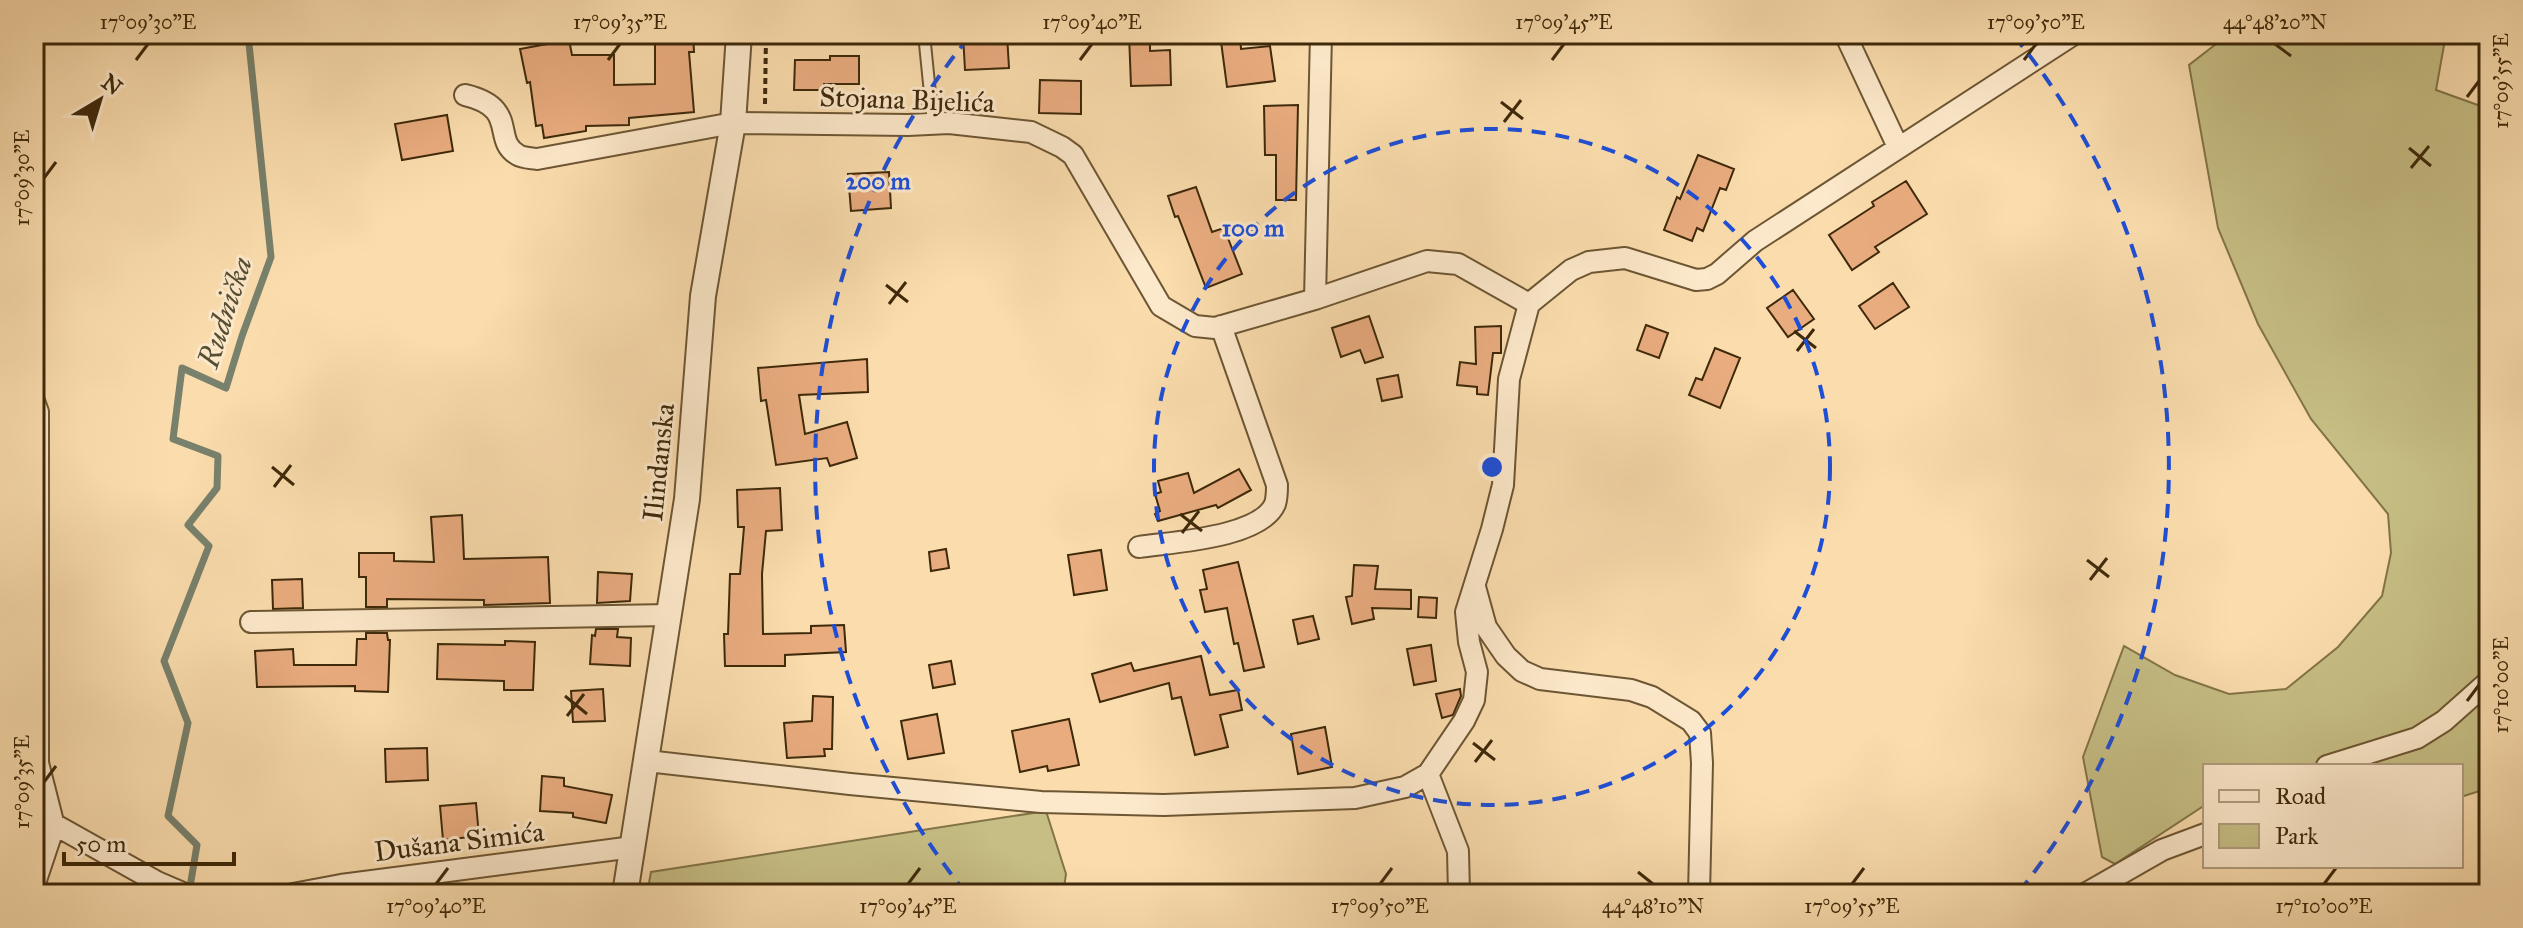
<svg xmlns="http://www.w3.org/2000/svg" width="2523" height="928" viewBox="0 0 2523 928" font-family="'IM FELL Great Primer',serif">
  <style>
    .green { fill: #c6be84; stroke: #827447; stroke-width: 2 }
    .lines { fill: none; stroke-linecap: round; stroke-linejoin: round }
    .stream { stroke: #78816c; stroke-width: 7 }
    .building { fill: #e9ac7f; stroke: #3e290a; stroke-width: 2 }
    .service-casing { stroke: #6d5633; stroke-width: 14 }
    .minor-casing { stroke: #6d5633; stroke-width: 24 }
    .tertiary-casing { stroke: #6d5633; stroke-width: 28 }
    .path { stroke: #3e290a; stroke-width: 4; stroke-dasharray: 6 4; stroke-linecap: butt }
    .service { stroke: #fce8ca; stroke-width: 10 }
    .minor { stroke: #fce8ca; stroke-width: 20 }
    .tertiary { stroke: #fce8ca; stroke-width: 24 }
    .ticks { fill: none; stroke: #3e290a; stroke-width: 3 }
    .ring { fill: none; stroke: #1d4ed8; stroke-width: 4; stroke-dasharray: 14 10 }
    .labels { text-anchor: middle; stroke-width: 6; stroke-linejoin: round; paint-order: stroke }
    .street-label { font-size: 28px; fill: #3e290a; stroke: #fce8ca }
    .water-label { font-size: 30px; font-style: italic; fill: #564e33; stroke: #fce8ca }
    .centre { fill: #1d4ed8; stroke: #fce8ca; stroke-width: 4 }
    .ring-label { font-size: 24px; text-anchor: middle; font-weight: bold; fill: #1d4ed8; stroke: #fce8ca; stroke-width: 6; stroke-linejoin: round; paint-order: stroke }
    .neatline { fill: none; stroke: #3e290a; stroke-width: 3 }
    .ticks-label { font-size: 20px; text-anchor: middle; fill: #3e290a }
  </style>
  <rect width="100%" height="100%" fill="#fadcad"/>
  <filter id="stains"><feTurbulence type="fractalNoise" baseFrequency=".0025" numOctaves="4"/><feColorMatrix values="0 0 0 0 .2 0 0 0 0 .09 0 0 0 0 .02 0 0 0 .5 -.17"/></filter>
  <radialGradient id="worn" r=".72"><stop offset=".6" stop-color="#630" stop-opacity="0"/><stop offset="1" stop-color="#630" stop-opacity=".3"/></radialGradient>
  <path class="green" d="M2229,34H2446L2436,90L2489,109V572L2483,585L2489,589V788L2461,797V766H2205V805L2115,864L2102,857L2083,757L2124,646L2175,675L2229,694L2286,689L2338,647L2382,596L2391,553L2388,514L2311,419L2258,324L2218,228L2189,65Z
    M1046,811L1066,874L1063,894H647L651,872Z"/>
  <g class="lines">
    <path class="stream" d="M189,893L197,845L168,816L188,723L164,661L209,546L188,525L217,488L218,456L173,439L182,368L226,388L242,336L271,257L248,34"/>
  </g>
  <path class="building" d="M655,34H693L694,52H689L694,112L629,118V125L586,126V131L544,138L542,125L536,126L530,82L527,83L520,49L569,40L572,55H614V85L655,84Z
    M963,34H1007L1009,68L965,70Z
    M1129,34H1150V51L1170,50L1171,85L1131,86Z
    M1220,34H1240L1241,49L1270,46L1275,81L1227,87Z
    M830,56H859V84H824V90H794L795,60H830Z
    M1040,80L1081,81V114L1039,113Z
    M1298,105L1296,200H1276V155H1265L1264,106Z
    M447,115L453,151L402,160L395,124Z
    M1698,155L1734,169L1726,190L1720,188L1703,231L1697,228L1692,241L1664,230L1677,197L1680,199Z
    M889,172L891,208L851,211L848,174Z
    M1906,181L1927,214L1875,247L1879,252L1852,270L1829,235L1874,206L1872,202Z
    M1196,187L1212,232L1224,228L1242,274L1206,288L1178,216L1175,217L1168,196Z
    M1893,283L1909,307L1875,329L1859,306Z
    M1793,290L1814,319L1788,337L1767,308Z
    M1369,316L1383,357L1365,363L1360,350L1341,357L1332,328Z
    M1646,325L1668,333L1659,358L1637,350Z
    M1501,326V353H1493L1488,395L1477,394V387L1457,385L1460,362L1476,364L1475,327Z
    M1715,348L1740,358L1720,408L1689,395L1696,378L1702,380Z
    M867,359L868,392L799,395L805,434L847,422L857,458L830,466L827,458L776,465L766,400L761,401L758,368Z
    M1398,375L1402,397L1382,401L1377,379Z
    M1239,469L1251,490L1218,508L1216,505L1158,521L1155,514L1160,511L1155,494L1161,492L1158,481L1188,473L1194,493Z
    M780,488L782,530L766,531L762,574L763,634L811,633V626L844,625L846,652L785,655V666H725L724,634H728L730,574H740L744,527H738L737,490Z
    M462,515L464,559L548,557L550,603L484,605V600L387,599V607H366V577H359V553H394V561L434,562L431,517Z
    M946,549L949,568L931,571L929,552Z
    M1101,550L1107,590L1074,595L1068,555Z
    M1238,562L1264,667L1244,671L1238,643L1234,644L1227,608L1205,612L1200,590L1207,589L1203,570Z
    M1354,565L1378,566L1375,589L1411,590V609L1372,608L1374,619L1352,624L1346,597L1352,596Z
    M598,572L632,574L630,601L597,603Z
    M302,579L303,608L273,609L272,580Z
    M1419,597L1437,598L1436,618L1418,617Z
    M1313,616L1319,639L1298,644L1293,620Z
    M596,629H618L617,637L631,638L630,666L590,664L592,635L595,636Z
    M366,633H387L388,640H390L388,692L355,691V686L257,687L255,651L293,649L294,665H356L357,639H366Z
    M505,641L535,642L533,690H504V681L437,679L438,644L505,645Z
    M1431,645L1436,681L1414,685L1407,649Z
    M1201,656L1210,695L1238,690L1242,710L1220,715L1228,747L1195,755L1181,697L1172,699L1169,683L1100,702L1092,674L1131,663L1134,671Z
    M951,661L955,684L933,688L929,665Z
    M603,689L605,721L573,722L571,691Z
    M1460,689L1461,696L1453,715L1442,718L1436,694Z
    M813,696L833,697L832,749H824L825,756L787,758L784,723L812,721Z
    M937,714L944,753L908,759L901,721Z
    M1069,719L1079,765L1048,771L1047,766L1020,772L1012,731Z
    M1325,727L1332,767L1298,774L1291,734Z
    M427,748L428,780L386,782L385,749Z
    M542,776L564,778V786L612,795L606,823L573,817V813L540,811Z
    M476,803L479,836L443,840L440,806Z"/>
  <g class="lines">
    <defs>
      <path id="service" d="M924,34L933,123"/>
      <path id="minor" d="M1845,34L1898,147
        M465,95C520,108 491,140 518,155C523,158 531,158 537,159L733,123L908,125L949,123L1031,132L1062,147L1073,155L1161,306L1195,326L1215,328L1315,299L1427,261L1458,264L1529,304
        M1315,299L1321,34
        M34,401L38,412V763L54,826L34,886
        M1139,547C1172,542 1260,538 1275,504C1277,498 1277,491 1277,485L1221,326
        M1475,587L1486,627L1506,656L1522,671L1540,679L1631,690L1652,697L1691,721L1700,733L1702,763L1699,894
        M251,622L670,615
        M647,761L850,784L1041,802L1164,805L1355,798L1405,787L1428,774L1464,721L1474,700L1477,672L1469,642L1466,612L1492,529L1503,485L1509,379L1529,304L1571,270L1589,262L1625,258L1696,280L1707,279L1717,274L1755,241L2074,34
        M2327,766L2417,738L2444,721L2489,681
        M1428,774L1458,851L1459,894
        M34,813L157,882L185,894
        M293,894L341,885L633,847
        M2085,894L2162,850L2205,834"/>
      <path id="tertiary" d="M625,894L687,499L703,296L733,123L739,34"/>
    </defs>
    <use href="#service" class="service-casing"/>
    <use href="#minor" class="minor-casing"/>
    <use href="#tertiary" class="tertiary-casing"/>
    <path class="path" d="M765,104L766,34"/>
    <use href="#service" class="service"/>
    <use href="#minor" class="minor"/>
    <use href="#tertiary" class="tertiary"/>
  </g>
  <path class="ticks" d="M2275,44L2291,56M136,60L148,44M608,60L620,44M1080,60L1092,44M1552,60L1564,44M2024,60L2036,44M2467,97L2479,81M1501,102L1523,119M1504,122L1521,100M2409,148L2431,166M2411,168L2429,146M44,178L56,162M886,285L908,302M889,304L906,282M1794,331L1816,348M1797,351L1814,329M272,467L294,485M274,487L291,465M1180,514L1202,531M1182,533L1199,511M2087,560L2109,577M2090,580L2107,558M565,696L587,714M2467,701L2479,685M567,716L584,694M1473,743L1495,760M1475,762L1492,740M44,782L56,766M1638,872L1653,884M436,884L448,868M908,884L920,868M1380,884L1392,868M1852,884L1864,868M2324,884L2336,868"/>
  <g class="ring">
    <circle cx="1492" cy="467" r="338"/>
    <path d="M966 893A677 677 0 0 1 970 36M2014 36A677 677 0 0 1 2018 893"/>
  </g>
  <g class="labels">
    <g class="street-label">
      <text transform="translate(907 99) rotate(2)" y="10">Stojana Bijelića</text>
      <text transform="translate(658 462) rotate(-84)" y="10">Ilindanska</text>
      <text transform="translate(459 841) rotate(-7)" y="10">Dušana Simića</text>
    </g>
    <g class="water-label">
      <text transform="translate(225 312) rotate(-72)" y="10">Rudnička</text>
    </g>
  </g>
  <circle cx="1492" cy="467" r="12" class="centre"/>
  <g class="ring-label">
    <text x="878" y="189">200 m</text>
    <text x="1253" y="236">100 m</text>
  </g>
  <rect width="2523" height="928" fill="none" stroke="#fadcad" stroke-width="88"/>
  <rect x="2203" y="764" width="260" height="104" fill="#fce8ca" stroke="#b09c7d" stroke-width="2"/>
  <rect x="2219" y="790" width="40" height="12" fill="#fce8ca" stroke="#b09c7d" stroke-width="2"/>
  <text x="2275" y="804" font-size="24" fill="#3e290a">Road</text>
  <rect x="2219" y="824" width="40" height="24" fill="#c6be84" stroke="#b09c7d" stroke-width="2"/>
  <text x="2275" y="844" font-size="24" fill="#3e290a">Park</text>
  <g transform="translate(100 100) rotate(38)" stroke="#fce8ca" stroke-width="6" paint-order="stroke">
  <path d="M0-6L14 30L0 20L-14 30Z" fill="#3e290a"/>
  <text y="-12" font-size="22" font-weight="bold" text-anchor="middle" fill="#3e290a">N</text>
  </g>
  <path d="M64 852v12h170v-12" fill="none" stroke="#3e290a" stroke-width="4"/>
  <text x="76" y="852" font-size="24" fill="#3e290a" stroke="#fce8ca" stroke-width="6" paint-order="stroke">50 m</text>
  <rect x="44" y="44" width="2435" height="840" class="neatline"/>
  <g class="ticks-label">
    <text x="148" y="29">17°09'30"E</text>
    <text x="620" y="29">17°09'35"E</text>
    <text x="1092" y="29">17°09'40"E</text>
    <text x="1564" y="29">17°09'45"E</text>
    <text x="2036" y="29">17°09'50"E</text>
    <text x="2275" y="29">44°48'20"N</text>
    <text transform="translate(2501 81) rotate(-90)" y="7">17°09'55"E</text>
    <text transform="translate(22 178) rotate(-90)" y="7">17°09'30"E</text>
    <text transform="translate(2501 685) rotate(-90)" y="7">17°10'00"E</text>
    <text transform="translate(22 782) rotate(-90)" y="7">17°09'35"E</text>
    <text x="436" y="913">17°09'40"E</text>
    <text x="908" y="913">17°09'45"E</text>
    <text x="1380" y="913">17°09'50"E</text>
    <text x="1653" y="913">44°48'10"N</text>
    <text x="1852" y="913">17°09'55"E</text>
    <text x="2324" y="913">17°10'00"E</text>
  </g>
  <rect width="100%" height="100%" filter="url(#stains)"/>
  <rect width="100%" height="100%" fill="url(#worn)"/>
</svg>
